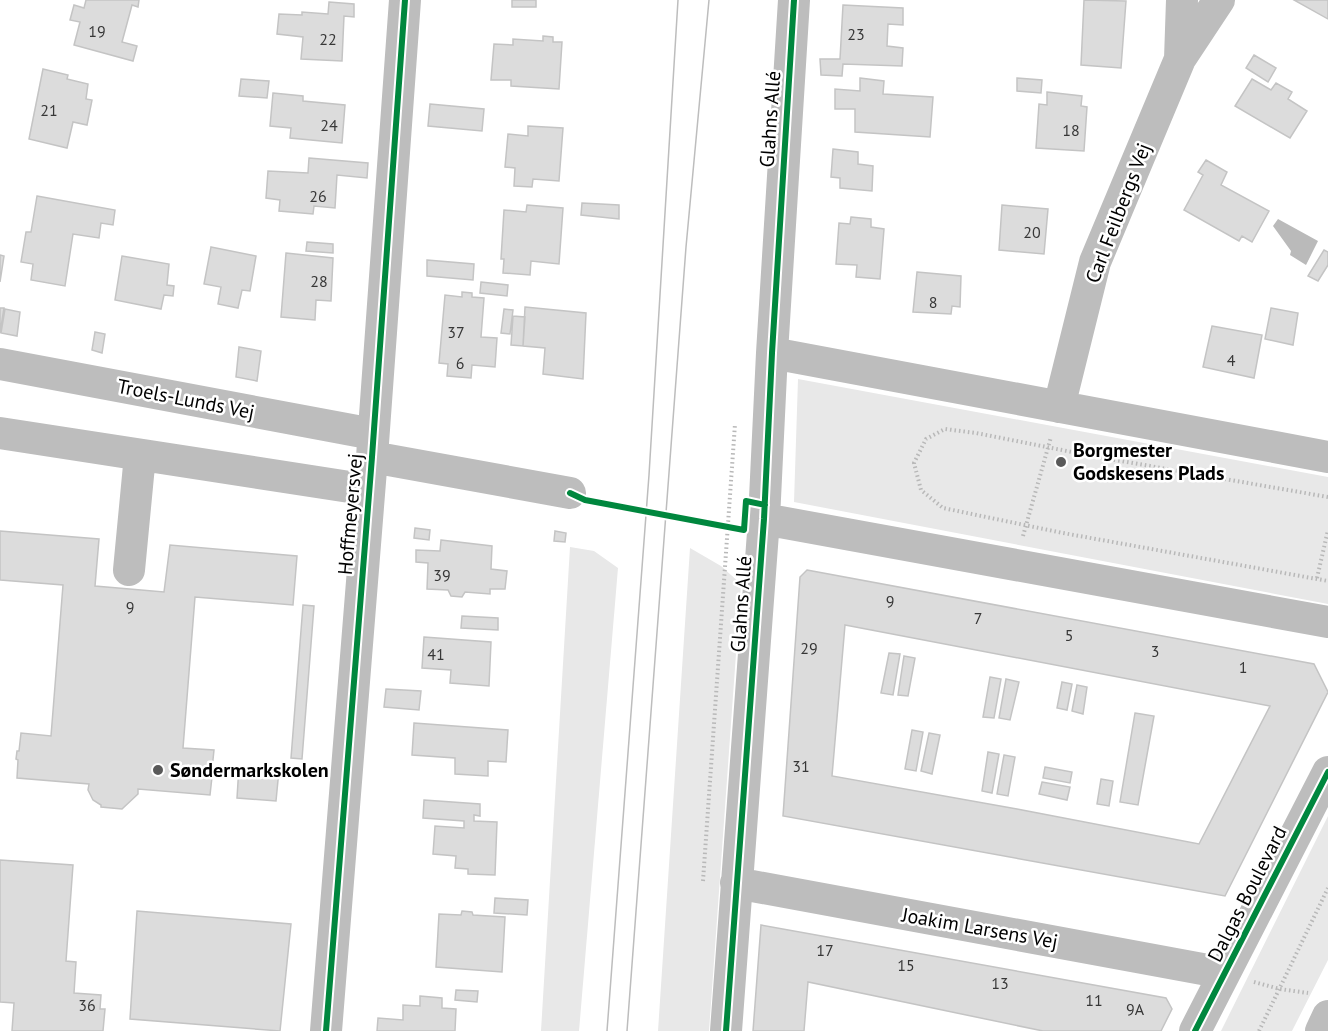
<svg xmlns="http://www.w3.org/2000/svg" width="1328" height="1031" viewBox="0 0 1328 1031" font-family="'PT Sans',sans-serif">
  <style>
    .green { fill: #e8e8e8 }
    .water { fill: #bababa }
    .building { fill: #dcdcdc; stroke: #c4c4c4; stroke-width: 1.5; fill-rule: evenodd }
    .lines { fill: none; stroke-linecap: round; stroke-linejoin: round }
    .path { stroke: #b8b8b8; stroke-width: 4; stroke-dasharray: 1.5 3; stroke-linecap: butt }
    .minor { stroke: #bdbdbd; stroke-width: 32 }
    .tram { stroke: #bdbdbd; stroke-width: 1.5 }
    .cycleway-casing { stroke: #fff; stroke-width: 10 }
    .cycleway { stroke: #00873e; stroke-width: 6 }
    .poi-dot { fill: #595959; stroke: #fff; stroke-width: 2 }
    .labels { text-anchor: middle; stroke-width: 5; stroke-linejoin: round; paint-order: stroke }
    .number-label { font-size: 16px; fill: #373737 }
    .street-label { font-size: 20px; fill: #000; stroke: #fff }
    .poi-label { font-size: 20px; font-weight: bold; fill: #000; stroke: #fff; text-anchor: start }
  </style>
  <rect width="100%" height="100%" fill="#fff"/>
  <path class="green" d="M798,379L1328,477V604L794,502Z
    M570,547L594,551L618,568L579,1031H541Z
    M690,548L721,566L741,584L709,1031H658Z
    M1328,816V960L1292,1031H1221Z"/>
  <path class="water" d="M1278,219L1318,241L1306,265L1290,255L1291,251L1273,226Z"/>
  <path class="building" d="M86,0H139L138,7L132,5L122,42L137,46L133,61L74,45L80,22L70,20L74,5L84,8Z
    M512,0H536V7H512Z
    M1084,0L1126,1L1121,68L1081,65Z
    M1294,0H1328V19Z
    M329,2L354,4V17L344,16L342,61L301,59L303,37L277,34L279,14L302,15V12L328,14Z
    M843,5L903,8V25L888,24L887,46L903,48L902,66L843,64L842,76L821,75L820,59H840Z
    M543,36L553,37V42H562L559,89L511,86V80H491L494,44L513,45V39L543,41Z
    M1254,55L1276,68L1268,82L1246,68Z
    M43,69L68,75L67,79L88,84L86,99L92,100L87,125L73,122L67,148L29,139Z
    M860,78L884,81L883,94L933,97L930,137L855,132V109H835V89L860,91Z
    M1017,78L1042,80L1041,93L1017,91Z
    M241,79L269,81L267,98L239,96Z
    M1252,79L1271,90L1276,83L1292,92L1288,99L1307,111L1290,138L1235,106Z
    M1047,92L1082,96L1081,106L1087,107L1084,151L1036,148L1039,104L1047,105Z
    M273,93L303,96V101L345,105L342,143L290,138L291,128L270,126Z
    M430,104L484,109L482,131L428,126Z
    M528,126L563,128L559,181L533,179L532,187L514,186L515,168L505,167L508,134L528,136Z
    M833,149L858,152V164L873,166L872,191L840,188V178L831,177Z
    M309,158L368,163L367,178L337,175L335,208L314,206L313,214L279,211L280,200L266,198L268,171L308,173Z
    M1206,160L1227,172L1221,185L1269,211L1252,242L1242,236L1239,241L1184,210L1203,175L1198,172Z
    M37,196L115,210L113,225L101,223L99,238L73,234L65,286L31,280L33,264L21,262L26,232H31Z
    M582,203L619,205V219L581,215Z
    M527,205L563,208L559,264L531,261L530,275L503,273L504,259H501L504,210L526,212Z
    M1002,205L1048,209L1044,254L999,250Z
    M851,217L871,219V227L884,229L880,279L856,277L857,265L836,264L839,223L850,224Z
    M307,242L333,244V253L306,251Z
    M211,247L256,256L250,291L242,290L238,308L218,304L221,287L204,284Z
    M1324,250L1328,252V265L1318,281L1308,276Z
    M286,253L333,258L331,301L316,300L315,320L281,317Z
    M0,255L4,256L0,282Z
    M122,256L169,264L167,285L174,286L173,296L164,295L161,309L115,300Z
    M427,260L474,264L473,280L427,276Z
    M917,272L961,276L960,307L952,306L951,314L913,312Z
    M481,282L508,285L507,296L480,293Z
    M462,292L472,293V297L484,298L481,337L497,338L495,367L472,365L471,378L447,376L448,364L439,363L445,295L462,297Z
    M525,307L586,313L583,379L543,374L545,348L523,346Z
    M0,308H4L0,333Z
    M1271,308L1298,313L1293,345L1265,339Z
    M5,309L20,312L17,336L1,333Z
    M504,309L513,310L510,334L501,333Z
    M513,316L525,317L523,346L511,345Z
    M1212,326L1262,335L1254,378L1203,367Z
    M95,332L105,334L102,353L92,350Z
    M239,347L261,351L257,381L236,377Z
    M415,528L430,530L429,540L414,538Z
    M0,531L99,539L95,586L164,592L170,545L297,556L293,605L195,597L183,748L214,750L212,769H215L214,777H212L210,795L138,789V794L122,809L101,807V805L93,800L88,790L89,784L17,778L18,760L16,759L17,751H19L21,733L51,736L63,585L0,580Z
    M555,531L566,533L565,542L554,541Z
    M441,540L492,546L491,569L507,571L505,589H490V594L465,592L462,597L451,596L448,590L427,589L428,563L416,562V550L440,551Z
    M807,570L1314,664L1328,692L1225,896L783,816L800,577ZM845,625L1270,706L1199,844L1017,809L832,776Z
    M303,605L314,606L302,759L291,758Z
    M462,616L498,618V630L461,628Z
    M424,637L491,642L489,686L450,683L451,670L422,668Z
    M889,653L900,654L893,695L881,693Z
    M904,656L915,658L908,696L898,695Z
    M990,677L1001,679L994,718L983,717Z
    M1006,679L1019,682L1010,720L999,718Z
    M1062,682L1072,684L1067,710L1057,708Z
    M1077,685L1087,687L1083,714L1072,711Z
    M386,689L421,691L419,710L384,707Z
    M1135,713L1154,716L1138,805L1120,802Z
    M414,723L508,730L506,762L488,761V776L455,774V758L412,755Z
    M912,730L923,732L916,771L905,769Z
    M929,733L940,735L932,774L921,771Z
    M988,752L999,754L992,793L982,791Z
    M1004,755L1015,757L1008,796L997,794Z
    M239,766L279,770L276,801L237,798Z
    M1045,767L1072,772L1070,783L1043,778Z
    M1101,779L1113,781L1109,806L1097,804Z
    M1042,782L1070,787L1067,800L1039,794Z
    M424,800L480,804V816L474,815V821L497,822L495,875L468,874V869L455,868L456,856L433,854L435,826L464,828V821L423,818Z
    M0,860L73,865L66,961L76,962L74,993L101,995L100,1009H105L103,1031H12L14,1003L0,1002Z
    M495,898L528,900L527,915L494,913Z
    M137,911L291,924L280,1031L130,1019Z
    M462,911L472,912L473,915L505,917L502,972L436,967L439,914L461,915Z
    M761,925L1166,998L1172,1009L1161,1031H1043L808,982L804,1031H753Z
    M456,990L478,991L477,1002L455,1000Z
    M420,996L442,998V1008L456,1009L455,1031H377L378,1018L403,1020V1005L420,1006Z"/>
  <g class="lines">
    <path class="path" d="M1328,497L1087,455L976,433L945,429L926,439L914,463L921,490L943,508L1063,533L1328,581
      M1023,536L1051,437
      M1317,578L1328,530
      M703,881L735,424
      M1254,982L1280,989L1308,993
      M1259,1031L1328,888"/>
    <path class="minor" d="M1180,59L1182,0
      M772,353L1328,457
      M0,364L373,434
      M1059,407L1095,262L1180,59L1219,0
      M0,433L369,490
      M372,457L570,493
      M764,519L1328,622
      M129,570L140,455
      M736,883L1224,973
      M326,1031L372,457L405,0
      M726,1031L764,519L772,353L794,0
      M1195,1031L1328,772
      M1321,1031L1328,1016"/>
    <path class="tram" d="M607,1031L649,475L678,0
      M627,1031L686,247L709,0"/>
    <defs>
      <path id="cycleway" d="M570,493L585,500L744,530L746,501L765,505
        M326,1031L372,457L405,0
        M726,1031L764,519L772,353L794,0
        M1195,1031L1328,772"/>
    </defs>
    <use href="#cycleway" class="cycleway-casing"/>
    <use href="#cycleway" class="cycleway"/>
  </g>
  <g class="poi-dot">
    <circle cx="1061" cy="462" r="6"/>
    <circle cx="158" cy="770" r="6"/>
  </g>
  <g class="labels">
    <g class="number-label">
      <text x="97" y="37">19</text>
      <text x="856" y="40">23</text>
      <text x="328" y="45">22</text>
      <text x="49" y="116">21</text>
      <text x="329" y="131">24</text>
      <text x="1071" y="136">18</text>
      <text x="318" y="202">26</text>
      <text x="1032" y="238">20</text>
      <text x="319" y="287">28</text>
      <text x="933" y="308">8</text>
      <text x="456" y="338">37</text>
      <text x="1231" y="366">4</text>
      <text x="460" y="369">6</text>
      <text x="442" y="581">39</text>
      <text x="890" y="607">9</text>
      <text x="130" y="613">9</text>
      <text x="978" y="624">7</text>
      <text x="1069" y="641">5</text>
      <text x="809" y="654">29</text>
      <text x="1155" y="657">3</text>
      <text x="436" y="660">41</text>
      <text x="1243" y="673">1</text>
      <text x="801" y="772">31</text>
      <text x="825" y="956">17</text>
      <text x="906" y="971">15</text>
      <text x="1000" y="989">13</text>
      <text x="1094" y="1006">11</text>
      <text x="87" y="1011">36</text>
      <text x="1135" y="1015">9A</text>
    </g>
    <g class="street-label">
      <text transform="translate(770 119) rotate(-86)" y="7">Glahns Allé</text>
      <text transform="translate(1118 213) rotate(-69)" y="7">Carl Feilbergs Vej</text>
      <text transform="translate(186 399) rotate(11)" y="7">Troels-Lunds Vej</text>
      <text transform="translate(350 514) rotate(-85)" y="7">Hoffmeyersvej</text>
      <text transform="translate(741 604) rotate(-86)" y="7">Glahns Allé</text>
      <text transform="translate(1247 894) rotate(-63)" y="7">Dalgas Boulevard</text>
      <text transform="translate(980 928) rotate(10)" y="7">Joakim Larsens Vej</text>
    </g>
    <g class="poi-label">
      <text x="1073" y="457">Borgmester<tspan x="1073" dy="23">Godskesens Plads</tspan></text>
      <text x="170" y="777">Søndermarkskolen</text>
    </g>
  </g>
</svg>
